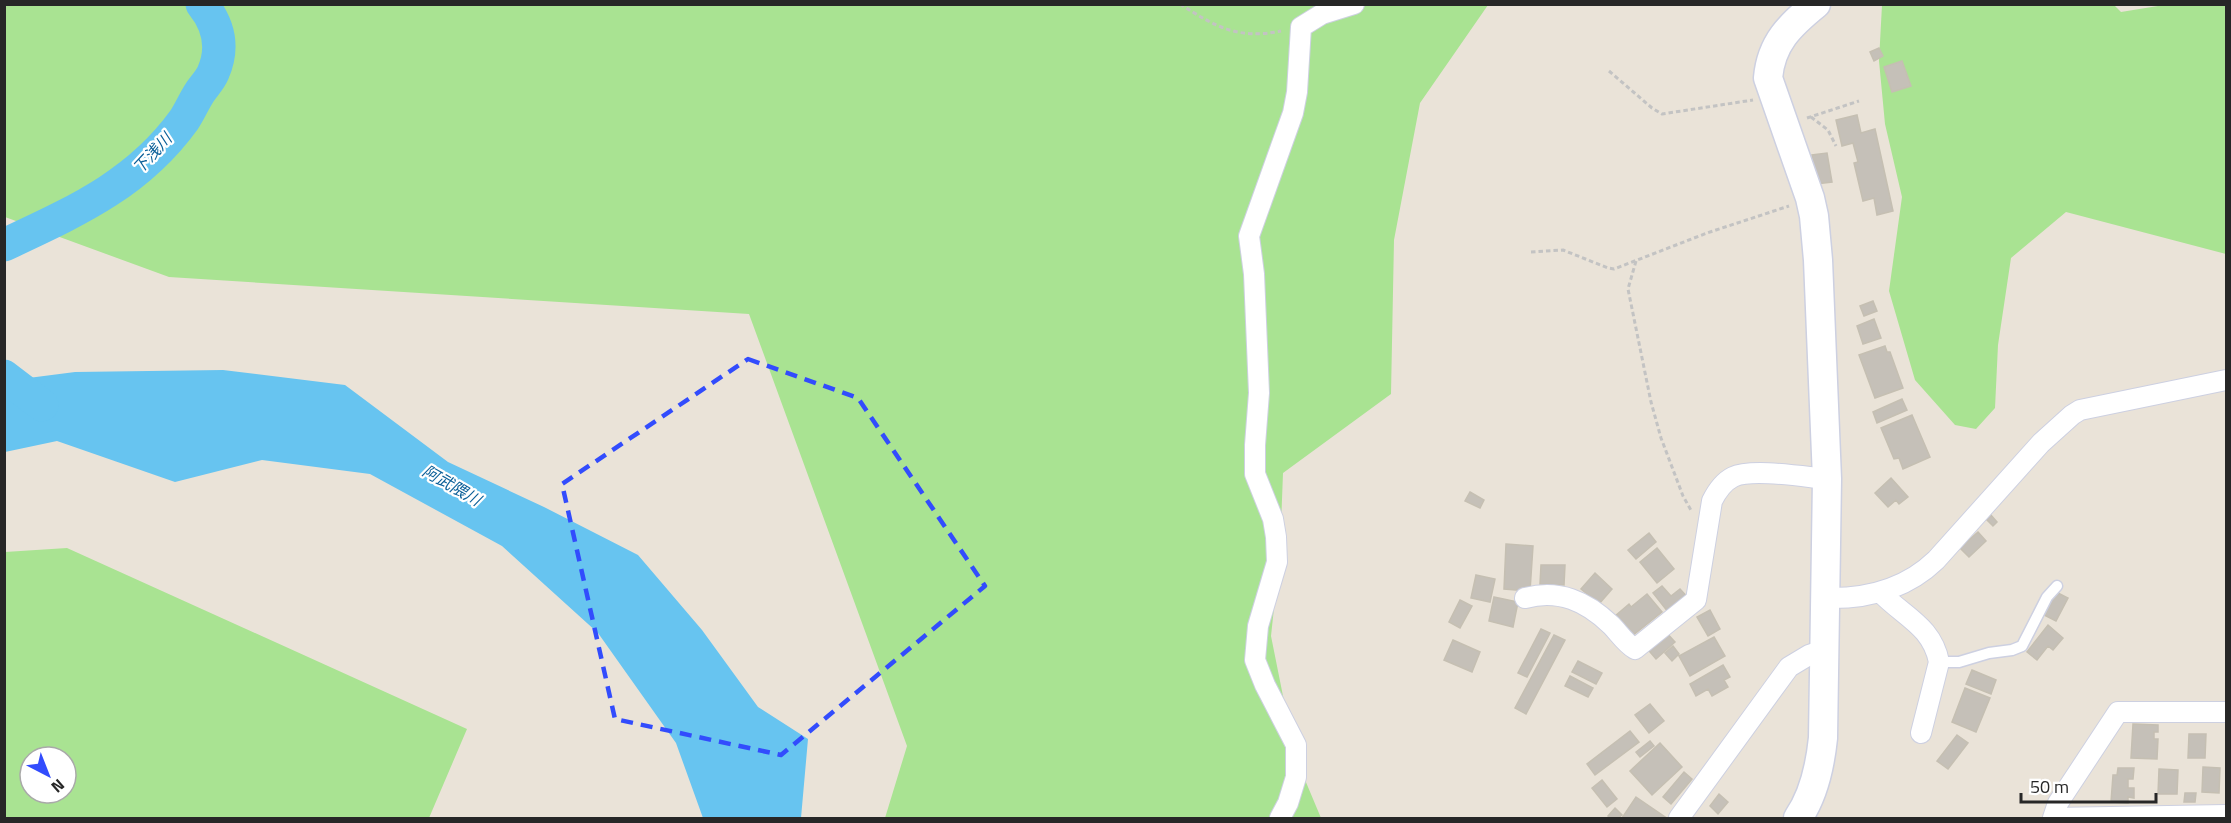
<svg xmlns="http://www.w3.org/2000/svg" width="2231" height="823" viewBox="0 0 2231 823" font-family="'Titillium Web','Noto Sans JP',sans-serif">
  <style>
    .green { fill: #a9e392; fill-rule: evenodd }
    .water { fill: #67c4f0 }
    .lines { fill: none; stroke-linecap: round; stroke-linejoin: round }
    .river { stroke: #67c4f0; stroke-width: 33 }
    .building { fill: #c5c0b8; stroke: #c5bfb2; stroke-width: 1.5 }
    .lane-casing { stroke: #cdd0e1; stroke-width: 13 }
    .street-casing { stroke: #cdd0e1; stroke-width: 22 }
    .secondary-casing { stroke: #cdd0e1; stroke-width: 31 }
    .path { stroke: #c3c3c3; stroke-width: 3; stroke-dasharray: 4.5 3; stroke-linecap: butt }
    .lane { stroke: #fff; stroke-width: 10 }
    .street { stroke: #fff; stroke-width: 20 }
    .secondary { stroke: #fff; stroke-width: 28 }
    .marked { fill: none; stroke: #324cfd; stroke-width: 4.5; stroke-dasharray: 12 8; stroke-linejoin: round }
    .labels { text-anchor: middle; stroke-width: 4.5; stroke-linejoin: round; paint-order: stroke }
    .water-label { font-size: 16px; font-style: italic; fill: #0a5f98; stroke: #fff }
  </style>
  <rect width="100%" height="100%" fill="#eae3d8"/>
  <path class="green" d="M2113,4L2121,12L2164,5H2226V254L2066,212L2011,258L1998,345L1995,408L1976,429L1955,425L1915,380L1889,291L1902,197L1885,124L1879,61L1882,5Z
    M4,5H1488L1420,103L1394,240L1391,394L1283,473L1280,552L1271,636L1295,756L1321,818H885L907,746L749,314L169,277L5,217Z
    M67,548L467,729L429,818H5V552ZM30,757H66V793H30Z"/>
  <path class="water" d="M223,370L345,385L448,462L544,507L638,555L702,630L758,707L808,739L801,818H703L676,743L598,633L502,546L370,474L262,460L175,482L57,441L5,452V381L75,372Z"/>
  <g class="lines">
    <path class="river" d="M4,245C74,212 137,185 184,120C190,111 194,101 200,92C204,86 210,80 213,73C224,48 219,25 202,4
      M4,376L42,405"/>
  </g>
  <path class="building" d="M1879,48L1883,56L1874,61L1870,52Z
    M1902,61L1911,86L1892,92L1884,67Z
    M1857,115L1861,133L1875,129L1893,211L1877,215L1874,198L1863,201L1854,163L1858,162L1853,143L1842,146L1836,120Z
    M1827,153L1832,182L1816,184L1812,155Z
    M1873,301L1877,311L1864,316L1860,306Z
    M1874,319L1881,338L1863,344L1857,326Z
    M1885,346L1887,352H1890L1903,388L1875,398L1859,355Z
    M1902,399L1907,410L1877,423L1873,412Z
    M1912,415L1930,457L1903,469L1899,458L1894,459L1881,428Z
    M1891,478L1908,497L1899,504L1896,500L1888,507L1875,493Z
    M1470,492L1484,500L1480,508L1465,501Z
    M1990,514L1997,522L1993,526L1985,518Z
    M1978,532L1986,541L1969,557L1960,548Z
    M1649,533L1656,542L1636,559L1628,550Z
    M1506,544L1533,546L1530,591L1504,589Z
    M1657,548L1674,569L1657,583L1640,562Z
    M1541,565H1565L1564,585L1540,584Z
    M1595,573L1612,589L1599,604L1581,589Z
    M1476,575L1495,579L1490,602L1471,598Z
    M1662,586L1671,596L1680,589L1691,601L1672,617L1653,593Z
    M2056,592L2068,598L2056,621L2044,615Z
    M1647,594L1662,612L1632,636L1615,616L1629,604L1631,607Z
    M1494,597L1518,602L1513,627L1489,621Z
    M1460,600L1472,606L1460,628L1449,622Z
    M1710,610L1720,629L1708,636L1697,617Z
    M2048,625L2063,638L2053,650L2048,646L2037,660L2027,652Z
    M1541,629L1550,633L1527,677L1518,673Z
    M1664,630L1675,642L1656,659L1645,646Z
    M1554,635L1565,640L1526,714L1515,708Z
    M1714,637L1725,656L1690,676L1679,656Z
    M1453,640L1480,652L1472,672L1444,660Z
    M1673,646L1679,654L1672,661L1665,653Z
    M1578,661L1602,673L1596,684L1572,672Z
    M1723,665L1730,677L1724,680L1728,687L1712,696L1708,689L1696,696L1690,684Z
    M1972,670L1996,680L1991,694L1966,684Z
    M1570,676L1593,688L1588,697L1565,686Z
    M1965,688L1990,698L1976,732L1952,722Z
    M1650,704L1664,721L1649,733L1635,715Z
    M2133,724L2158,725V732H2154V739H2158L2157,759L2131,758Z
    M1630,731L1639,742L1595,775L1587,764Z
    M2189,734H2206L2205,758H2188Z
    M1957,735L1968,743L1948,769L1937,761Z
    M1650,741L1654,746L1640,757L1636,752Z
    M1660,743L1682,767L1652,795L1630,771Z
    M2203,767L2220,768L2219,793L2202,792Z
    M2118,768H2134L2133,779H2128V788H2134V798L2128,797V803L2111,802L2113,775H2117Z
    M2159,769L2178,770L2177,794H2158Z
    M1684,772L1692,779L1671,804L1663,797Z
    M1602,780L1617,799L1607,807L1592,788Z
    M2185,793H2196L2195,802H2184Z
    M1719,794L1728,802L1718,814L1710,806Z
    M1636,797L1665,817L1663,818H1622Z
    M1615,808L1622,815L1618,818H1610L1608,816Z"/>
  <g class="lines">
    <defs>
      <path id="lane" d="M1939,662H1959L1989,653L2012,650L2022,646L2047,597L2057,586"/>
      <path id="street" d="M1880,592C1904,617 1932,626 1939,662L1921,733
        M1525,598C1559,589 1586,601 1611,625C1619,633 1625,643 1635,649L1696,600L1712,501C1717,491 1723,482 1733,477C1752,468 1805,477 1827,479
        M1826,598C1867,599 1906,589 1936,560L2041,443L2072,415L2080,410L2226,380
        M1280,818L1288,803L1296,777V745L1265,685L1255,660L1258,626L1277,562L1276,537L1273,519L1255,474V445L1259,393L1254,274L1249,236L1293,113L1297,92L1301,27L1322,14L1354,4
        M1679,818L1789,667L1809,655L1824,650
        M2053,818L2058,803L2118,712H2226
        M2053,818L2226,815"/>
      <path id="secondary" d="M1798,818C1814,795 1820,767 1823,738L1827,479L1818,260L1814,216L1810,198L1768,78C1771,43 1790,25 1816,4"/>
    </defs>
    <use href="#lane" class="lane-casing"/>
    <use href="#street" class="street-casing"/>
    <use href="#secondary" class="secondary-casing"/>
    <path class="path" d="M1180,4C1216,27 1238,40 1281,31
      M1609,71L1652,108L1662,114L1753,100
      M1811,117L1828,130L1836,146
      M1807,118L1859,101
      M1531,252L1563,250L1608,268L1614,269L1707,233L1789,206
      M1636,261L1628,289L1651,402L1661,438L1683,496L1692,512"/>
    <use href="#lane" class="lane"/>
    <use href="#street" class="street"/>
    <use href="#secondary" class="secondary"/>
  </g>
  <path class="marked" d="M748,359L858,398L985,586L781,755L615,719L562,484Z"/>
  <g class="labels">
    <g class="water-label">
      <text transform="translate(152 153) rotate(-47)" y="6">下浅川</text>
      <text transform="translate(452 485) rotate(30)" y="6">阿武隈川</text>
    </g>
  </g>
  <rect width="2231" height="823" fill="none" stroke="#272727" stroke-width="12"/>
  <g transform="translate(48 775) rotate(138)"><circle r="28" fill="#ffffff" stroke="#a9a9a9" stroke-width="1.5"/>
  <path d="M0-4.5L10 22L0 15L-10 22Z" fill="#324cfd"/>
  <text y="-9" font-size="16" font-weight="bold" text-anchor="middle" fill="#272727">N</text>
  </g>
  <path d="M2021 793v9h135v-9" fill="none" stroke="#272727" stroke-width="3"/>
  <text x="2030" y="793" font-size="18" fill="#272727" stroke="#ffffff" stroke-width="4.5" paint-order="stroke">50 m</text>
</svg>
